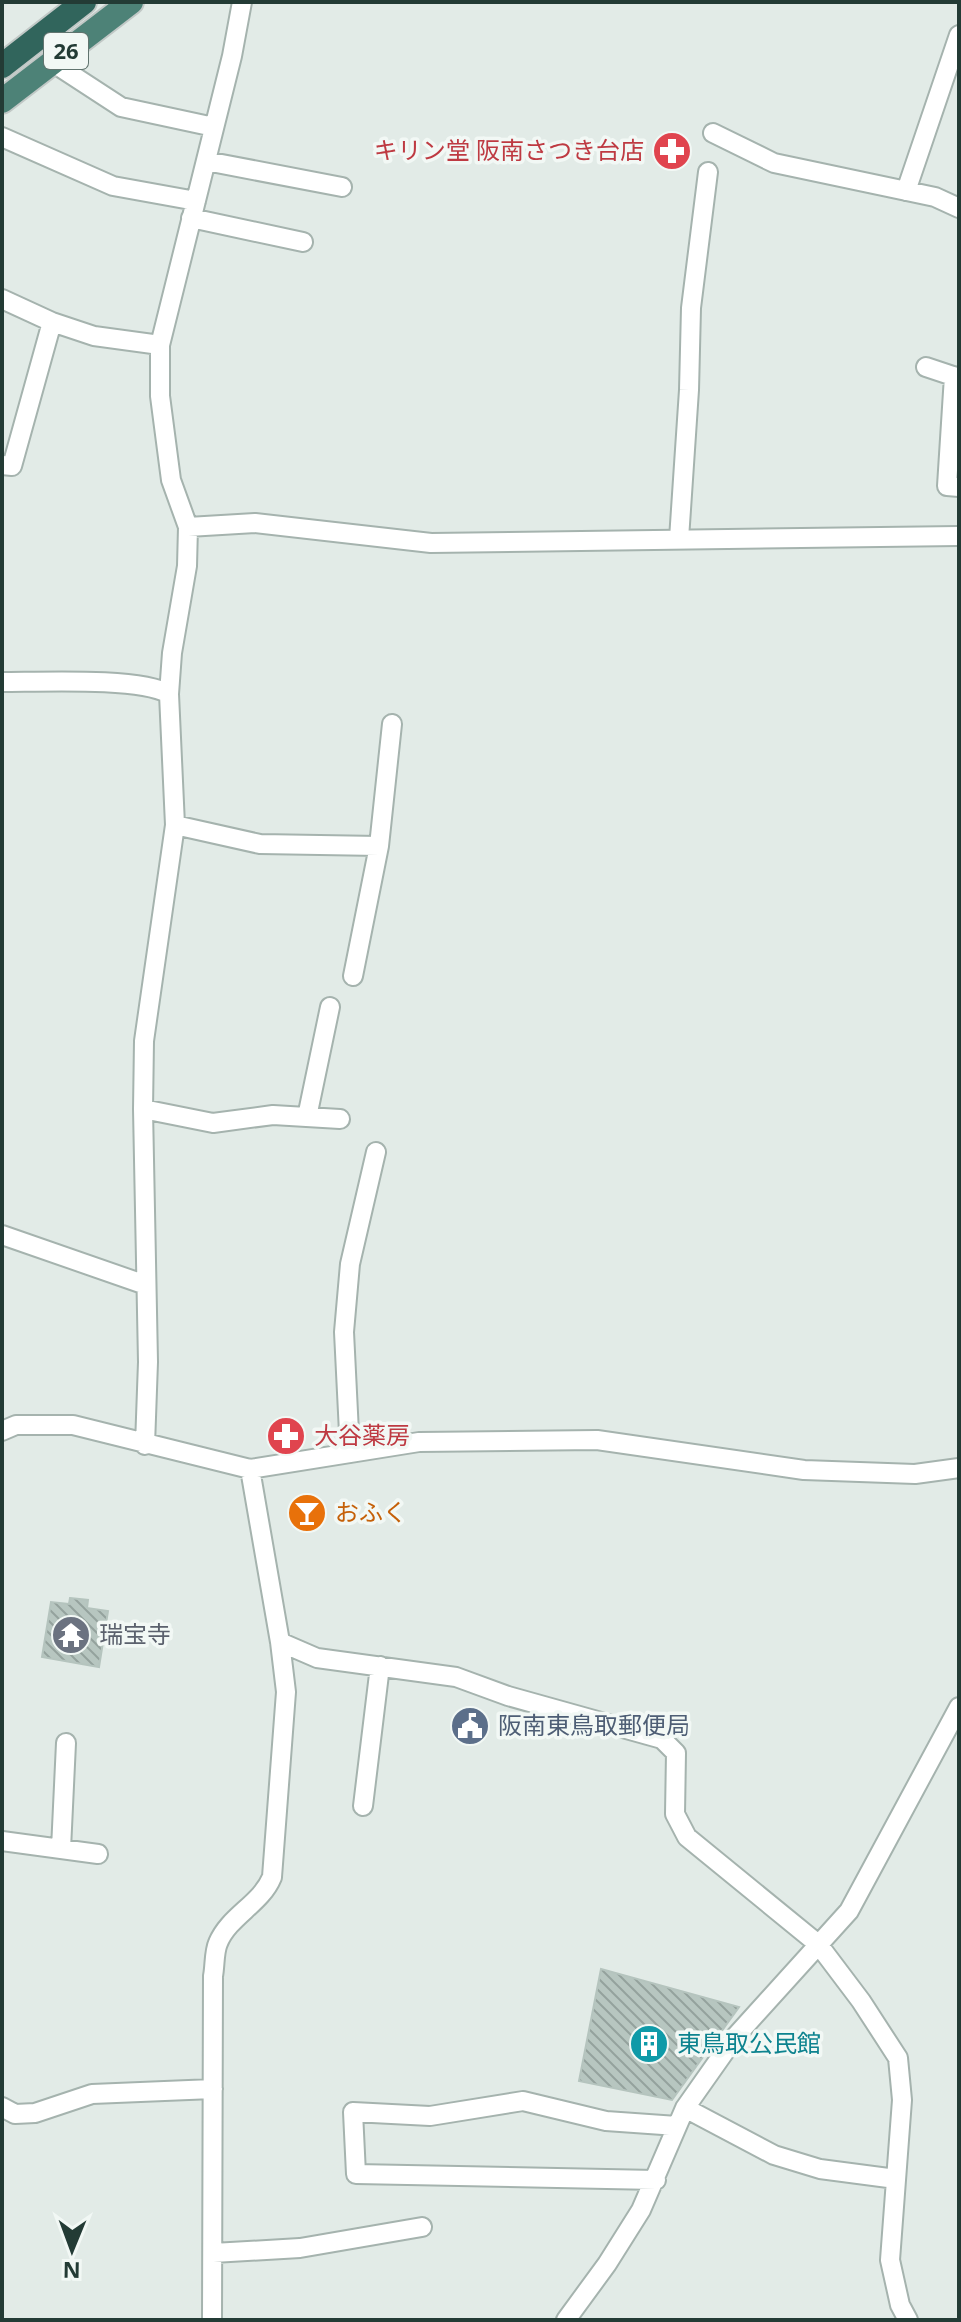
<svg xmlns="http://www.w3.org/2000/svg" width="961" height="2322" viewBox="0 0 961 2322" font-family="'Noto Sans','Noto Sans JP',sans-serif">
  <style>
    .building { fill: url(#building-back-hatch); stroke: #b5c4be; stroke-width: 2 }
    .lines { fill: none; stroke-linecap: round; stroke-linejoin: round }
    .minor-casing { stroke: #a5b3ae; stroke-width: 22 }
    .trunk-casing { stroke: #c1c8c6; stroke-width: 28 }
    .motorway-casing { stroke: #c1c8c6; stroke-width: 28 }
    .minor { stroke: #fff; stroke-width: 18 }
    .trunk { stroke: #4d8277; stroke-width: 24 }
    .motorway { stroke: #31655c; stroke-width: 24 }
    .labels { text-anchor: middle; stroke-width: 7; stroke-linejoin: round; paint-order: stroke }
    .shield { fill: #f2f8f5; stroke: #61746f; stroke-width: 2 }
    .shield-label { font-size: 22px; font-weight: bold; fill: #233b35 }
    .health-label { font-size: 24px; fill: #be3a42; stroke: #f2f8f5; text-anchor: end }
    .food-label { font-size: 24px; fill: #c56008; stroke: #f2f8f5; text-anchor: start }
    .worship-label { font-size: 24px; fill: #5b616d; stroke: #f2f8f5; text-anchor: start }
    .service-label { font-size: 24px; fill: #4e5e75; stroke: #f2f8f5; text-anchor: start }
    .culture-label { font-size: 24px; fill: #0d838f; stroke: #f2f8f5; text-anchor: start }
  </style>
  <defs>
    <pattern id="building-back-hatch" width="6" height="6" patternUnits="userSpaceOnUse" patternTransform="scale(2)"><rect width="6" height="6" fill="#b7c6c0"/><path d="M-1 5l2 2M0 0l6 6M5-1l2 2" fill="none" stroke="#94a29d"/></pattern>
  </defs>
  <rect width="100%" height="100%" fill="#e2ebe7"/>
  <path class="building" d="M70,1598L88,1600L87,1608L108,1611L99,1667L42,1657L51,1602L69,1604Z
    M601,1969L739,2007L672,2100L579,2081Z"/>
  <g class="lines">
    <defs>
      <path id="minor" d="M52,62L121,107L214,127
        M713,133L774,163L935,197L959,208
        M2,137L113,186L196,201
        M206,161L342,187
        M906,191L959,35
        M191,218L303,242
        M2,299L52,322L94,336L160,345
        M926,367L959,378
        M954,376L947,486L959,487
        M2,465L12,466L52,322
        M188,527L255,523L431,543L959,536
        M679,539L689,390L691,308L708,172
        M2,682C40,682 140,677 169,694
        M175,825L260,844L379,846
        M353,976L379,846L392,724
        M143,1109L213,1123L273,1115L340,1119
        M307,1117L330,1007
        M2,1235L146,1285
        M2,1431L16,1425H73L250,1469L419,1442L597,1440L804,1470L915,1474L959,1468
        M145,1445L148,1362L143,1109L144,1041L175,825L169,694L172,653L187,566L188,527L171,480L160,396V345L232,56L242,2
        M350,1453L344,1332L350,1264L376,1152
        M280,1642L317,1658L456,1677L508,1696L662,1739L676,1753L675,1814L687,1837L818,1944L861,2001L898,2058L902,2100L890,2260L900,2305L908,2320
        M363,1806L380,1666
        M2,1841L98,1854
        M61,1849L66,1743
        M2,2107L15,2114L35,2113L92,2094L213,2089
        M685,2108L774,2155L820,2169L896,2179
        M656,2180L356,2174L353,2112L430,2116L523,2101L606,2121L677,2126
        M213,2253L300,2248L422,2227
        M212,2320L213,1976C215,1966 214,1952 218,1943C229,1916 261,1904 272,1877L286,1692L280,1642L250,1469
        M566,2320L607,2264L641,2210L685,2108L735,2037L849,1911L959,1707"/>
      <path id="trunk" d="M2,101L131,2"/>
      <path id="motorway" d="M2,66L84,2"/>
    </defs>
    <use href="#minor" class="minor-casing"/>
    <use href="#trunk" class="trunk-casing"/>
    <use href="#motorway" class="motorway-casing"/>
    <use href="#minor" class="minor"/>
    <use href="#trunk" class="trunk"/>
    <use href="#motorway" class="motorway"/>
  </g>
  <defs>
    <symbol id="pharmacy-disc" viewBox="-11 -11 22 22"><circle r="9.5" fill="#e0444e" stroke="#f2f8f5"/><path d="M-2-6h4v4h4v4h-4v4h-4v-4h-4v-4h4Z" fill="#fff"/></symbol>
    <symbol id="bar-disc" viewBox="-11 -11 22 22"><circle r="9.5" fill="#e8710a" stroke="#f2f8f5"/><path d="M-6-5H6L.8 .8V4.5H3.5V6h-7V4.5H-.8V.8Z" fill="#fff"/></symbol>
    <symbol id="temple-disc" viewBox="-11 -11 22 22"><circle r="9.5" fill="#6b7280" stroke="#f2f8f5"/><path d="M0-6L5-2H3V0L6.5 2.5H4V6H1.5V3h-3V6H-4V2.5H-6.5L-3 0V-2H-5Z" fill="#fff"/></symbol>
    <symbol id="civic-disc" viewBox="-11 -11 22 22"><circle r="9.5" fill="#5c6f8a" stroke="#f2f8f5"/><path d="M-.6-6.5H3V-4.5H.6V-3L4-1V1h2V6H-6V1h2V-1L-.6-3ZM-1.2 2.5V6h2.4V2.5Z" fill="#fff"/></symbol>
    <symbol id="building-disc" viewBox="-11 -11 22 22"><circle r="9.5" fill="#0f9aa8" stroke="#f2f8f5"/><path d="M-4-6H4V6H1V3H-1V6H-4ZM-2.5-4.3h1.7v1.8h-1.7ZM.8-4.3h1.7v1.8H.8ZM-2.5-1h1.7V.8h-1.7ZM.8-1h1.7V.8H.8Z" fill="#fff"/></symbol>
  </defs>
  <g fill-rule="evenodd">
    <use href="#pharmacy-disc" x="650" y="129" width="44" height="44"/>
    <use href="#pharmacy-disc" x="264" y="1414" width="44" height="44"/>
    <use href="#bar-disc" x="285" y="1491" width="44" height="44"/>
    <use href="#temple-disc" x="49" y="1613" width="44" height="44"/>
    <use href="#civic-disc" x="448" y="1704" width="44" height="44"/>
    <use href="#building-disc" x="627" y="2022" width="44" height="44"/>
  </g>
  <g class="labels">
    <rect class="shield" x="44" y="33" width="44" height="36" rx="6"/>
    <g class="shield-label">
      <text x="66" y="59">26</text>
    </g>
    <g class="health-label">
      <text x="644" y="159">キリン堂 阪南さつき台店</text>
      <text x="314" y="1444" text-anchor="start">大谷薬房</text>
    </g>
    <g class="food-label">
      <text x="335" y="1521">おふく</text>
    </g>
    <g class="worship-label">
      <text x="99" y="1643">瑞宝寺</text>
    </g>
    <g class="service-label">
      <text x="498" y="1734">阪南東鳥取郵便局</text>
    </g>
    <g class="culture-label">
      <text x="677" y="2052">東鳥取公民館</text>
    </g>
  </g>
  <rect width="961" height="2322" fill="none" stroke="#233b35" stroke-width="8"/>
  <g transform="translate(72 2250) rotate(181)" stroke="#f2f8f5" stroke-width="6" paint-order="stroke">
  <path d="M0-6L14 30L0 20L-14 30Z" fill="#233b35"/>
  <text y="-12" font-size="22" font-weight="bold" text-anchor="middle" fill="#233b35">N</text>
  </g>
</svg>
